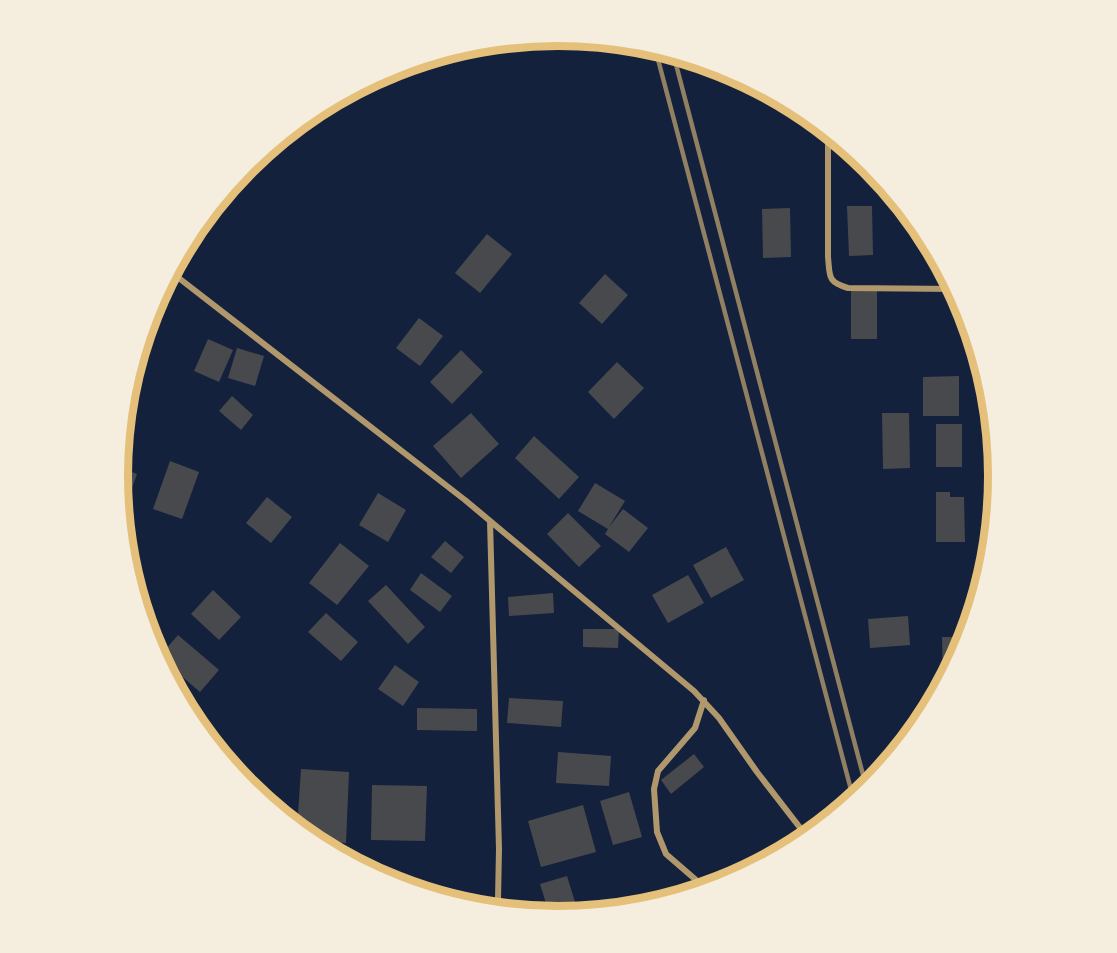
<svg xmlns="http://www.w3.org/2000/svg" width="1117" height="953" viewBox="0 0 1117 953" font-family="Rubik,sans-serif">
  <style>
    .building { fill: #48494c }
    .lines { fill: none; stroke-linecap: round; stroke-linejoin: round }
    .minor { stroke: #b1986c; stroke-width: 6 }
    .rail { stroke: #918062; stroke-width: 4.5 }
    .rim { fill: none; stroke: #e5c07b; stroke-width: 8 }
  </style>
  <rect width="100%" height="100%" fill="#14213d"/>
  <path class="building" d="M847,206H872L873,255L849,256Z
    M790,208L791,257L763,258L762,209Z
    M487,234L512,254L480,293L455,273Z
    M605,274L628,295L602,324L579,303Z
    M164,284L175,289L159,324L148,319L152,308Z
    M851,290H877V339H851Z
    M419,318L443,336L420,366L396,348Z
    M208,339L233,350L219,382L194,371Z
    M237,348L264,356L255,386L228,378Z
    M461,350L483,372L452,404L430,382Z
    M617,362L644,388L614,419L588,392Z
    M959,376V416H923V377Z
    M232,396L253,415L241,430L219,411Z
    M471,413L499,444L461,478L433,446Z
    M882,413H909L910,468L883,469Z
    M936,424H962V467H936Z
    M534,436L579,477L559,499L515,458Z
    M170,461L199,472L182,519L153,509Z
    M119,467L137,474L124,510L121,509L118,476Z
    M595,483L625,501L609,527L623,509L648,528L629,552L605,534L608,529L578,511Z
    M936,492H950V497H964L965,542H936Z
    M378,493L406,510L388,542L359,525Z
    M267,497L292,517L271,543L246,523Z
    M568,513L601,546L579,567L547,534Z
    M445,541L464,557L451,573L431,557Z
    M340,543L369,566L337,605L309,583Z
    M726,547L744,580L711,598L693,565Z
    M421,573L452,596L440,612L410,590Z
    M688,575L704,603L668,623L652,595Z
    M386,585L425,627L408,644L368,601Z
    M213,590L241,617L219,640L191,614Z
    M553,593L554,613L509,616L508,597Z
    M326,613L358,642L341,661L308,632Z
    M908,616L910,645L870,648L868,619Z
    M583,629H619L618,648L583,647Z
    M178,635L219,670L200,692L159,657Z
    M942,637H968L965,645L943,686Z
    M395,665L419,682L403,706L378,689Z
    M509,698L563,701L561,727L507,723Z
    M417,708L477,709V731L417,730Z
    M908,724H923L909,741Z
    M558,752L611,756L609,786L556,783Z
    M694,754L704,767L671,794L661,780Z
    M301,769L349,772L346,843L312,841L297,829Z
    M372,785L427,786L425,841L371,840Z
    M629,792L642,837L613,845L600,801Z
    M583,805L596,852L541,867L528,821Z
    M567,876L579,915L558,917L550,916L540,884Z"/>
  <g class="lines">
    <path class="minor" d="M828,131V257C830,276 827,282 848,288L955,289
      M171,272L465,500L694,691L719,718L757,772L808,838
      M490,521L499,849L498,899L494,911
      M704,700L695,728L658,771L654,789L657,832L666,854L703,886L709,889
      M497,903L505,912"/>
    <path class="rail" d="M655,48L854,801
      M673,53L867,790"/>
  </g>
  <path d="M0 0H1117V953H0ZM128 476a430 430 0 1 1 860 0a430 430 0 1 1-860 0Z" fill="#f5edde" fill-rule="evenodd"/>
  <path class="rim" d="M128 476a430 430 0 1 1 860 0a430 430 0 1 1-860 0Z"/>
</svg>
